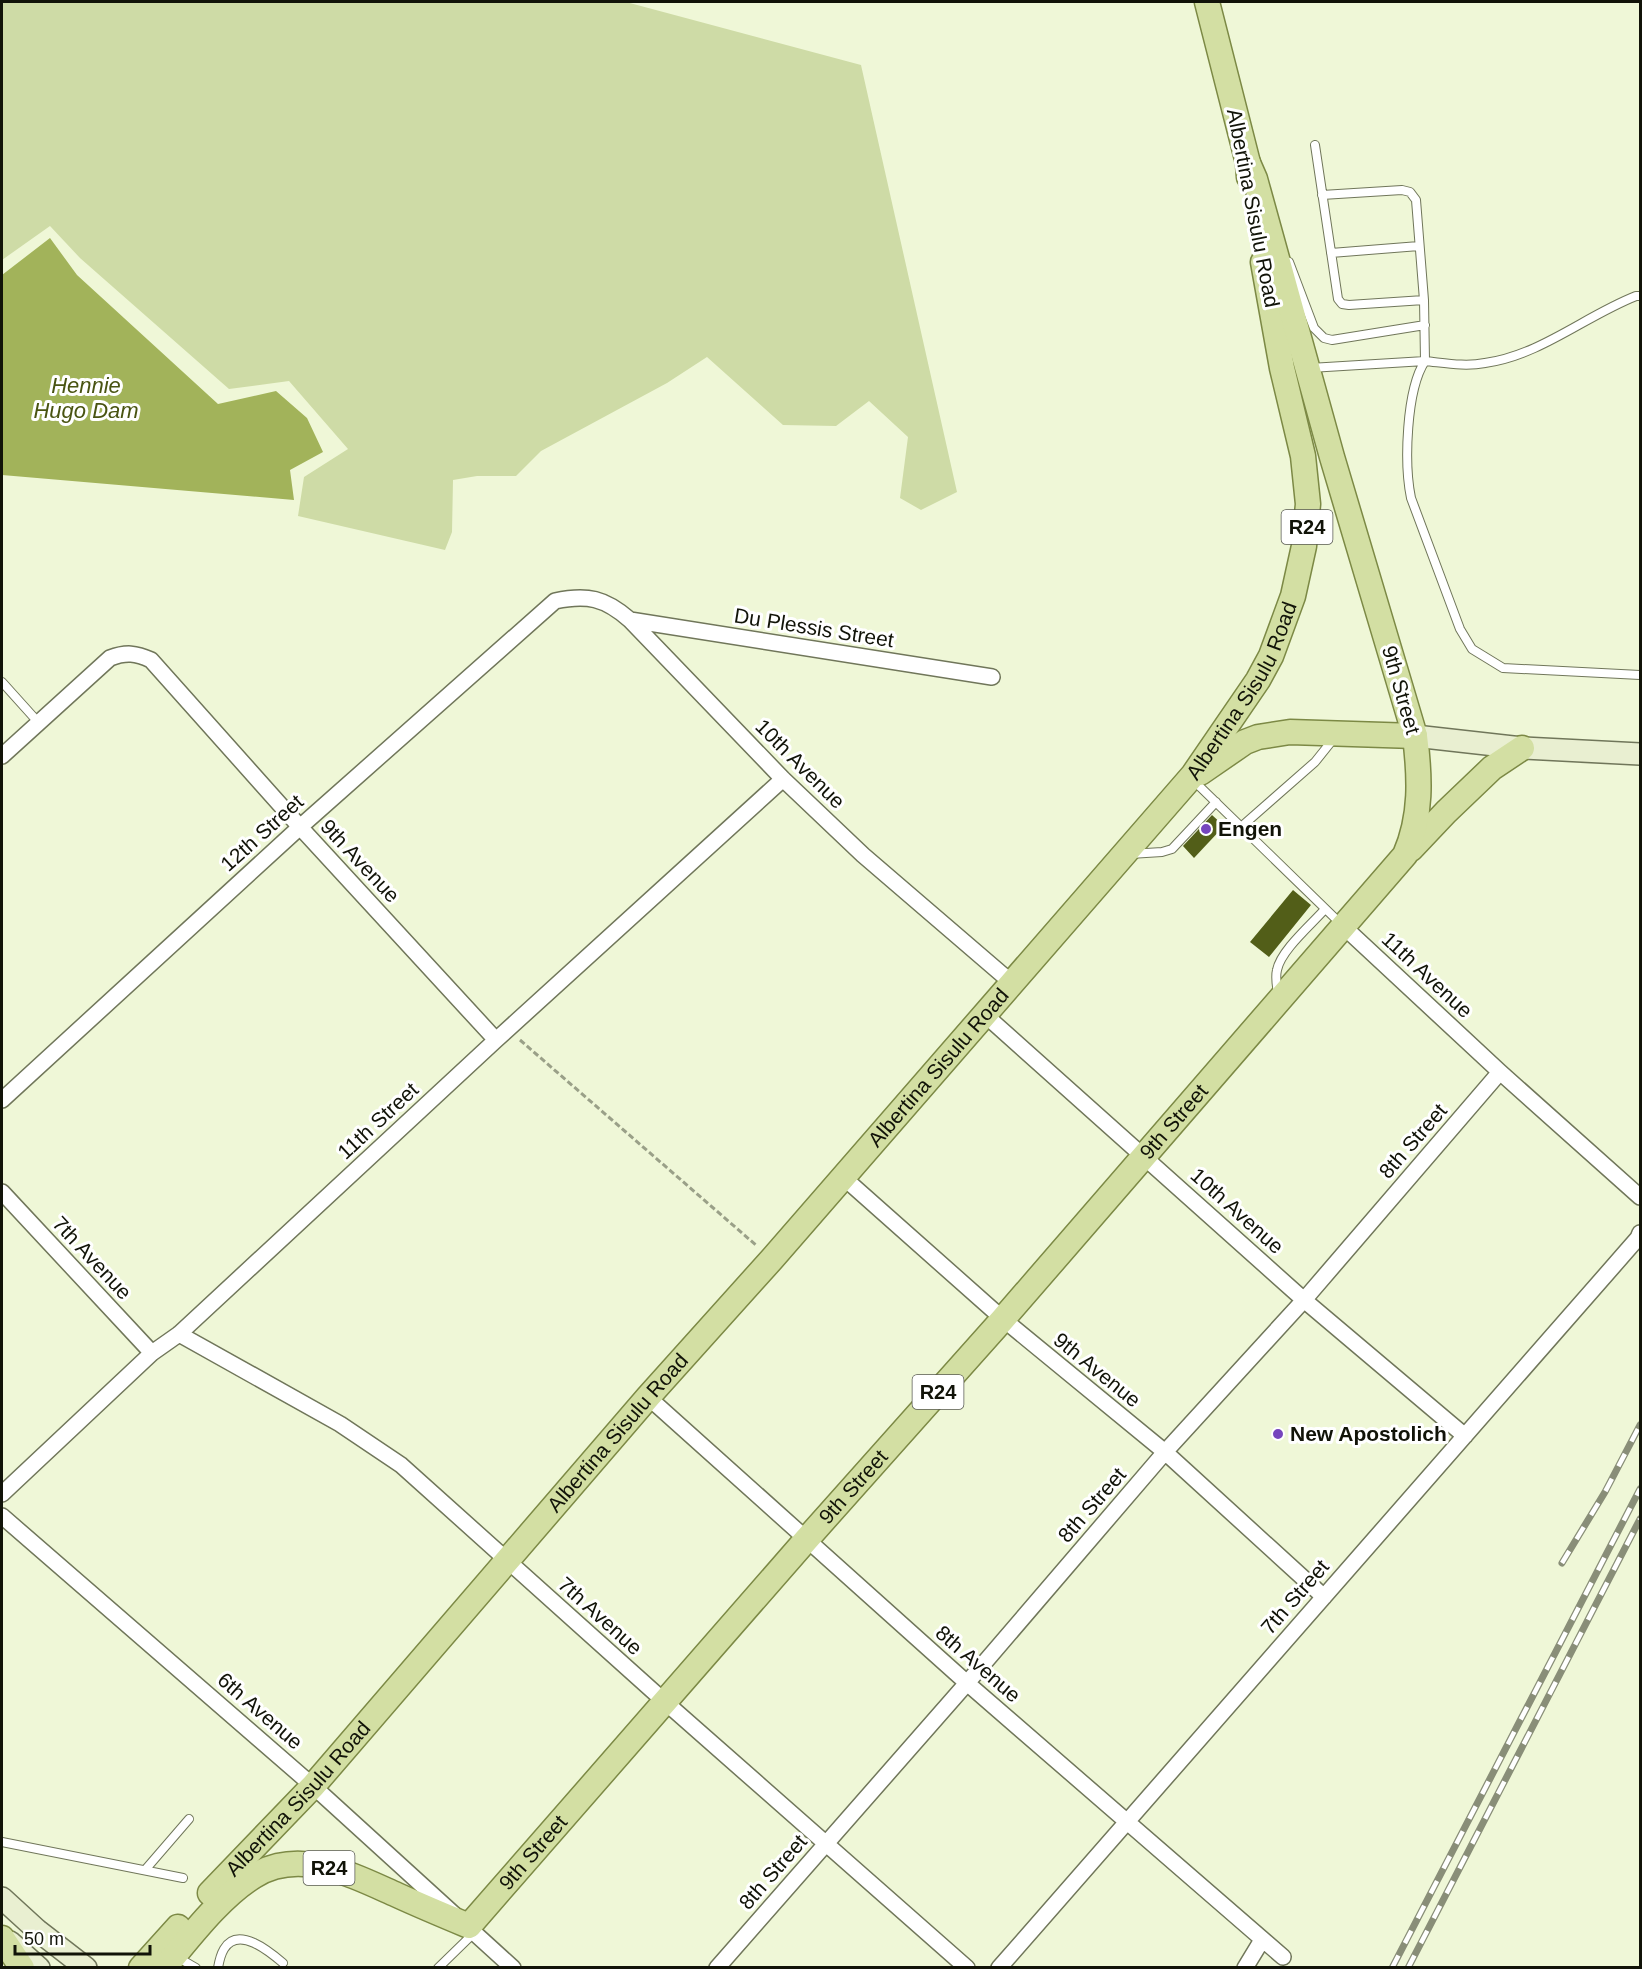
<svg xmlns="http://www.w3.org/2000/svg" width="1642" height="1969" viewBox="0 0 1642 1969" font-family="Helvetica,sans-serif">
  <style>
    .green { fill: #cedba6 }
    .water { fill: #a2b35a }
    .building { fill: #525e18 }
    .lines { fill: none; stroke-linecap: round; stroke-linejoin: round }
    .lane-casing { stroke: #70765a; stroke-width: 10 }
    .street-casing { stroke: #70765a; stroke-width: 18 }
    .secondary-casing { stroke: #70765a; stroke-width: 24 }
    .primary-casing { stroke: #7c8945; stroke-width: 27 }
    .path { stroke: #9aa088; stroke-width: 3; stroke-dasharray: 6 3; stroke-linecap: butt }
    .lane { stroke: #fff; stroke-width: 8 }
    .street { stroke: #fff; stroke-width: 15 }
    .secondary { stroke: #e9efd1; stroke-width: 21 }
    .primary { stroke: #d3dfa3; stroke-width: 24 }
    .rail-casing { stroke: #898e78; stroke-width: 7 }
    .rail { stroke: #fff; stroke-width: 4.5; stroke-dasharray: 14; stroke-linecap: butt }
    .poi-dot { fill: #7645bd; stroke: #fff; stroke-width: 2 }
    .labels { text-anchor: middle; stroke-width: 6; stroke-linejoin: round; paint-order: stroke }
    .shield { fill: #fff; stroke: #585a52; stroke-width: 1.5 }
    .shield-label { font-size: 20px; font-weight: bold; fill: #111308 }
    .street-label { font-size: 21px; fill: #111308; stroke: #fff }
    .poi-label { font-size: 21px; font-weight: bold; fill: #111308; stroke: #fff; text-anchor: start }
    .water-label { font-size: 22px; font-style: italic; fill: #495412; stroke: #fff }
  </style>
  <rect width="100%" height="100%" fill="#eff7d7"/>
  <path class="green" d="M2,2H626L861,65L957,492L921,510L900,498L908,437L869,401L836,426L783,425L707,357L667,383L541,451L516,476H477L453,480L452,532L445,550L298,516L304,477L348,449L289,381L229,389L80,258L50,226L2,260Z"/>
  <path class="water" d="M50,238L77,275L218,404L276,391L307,418L323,452L290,470L294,500L2,475V275Z"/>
  <path class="building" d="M1212,815L1224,826L1194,858L1183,846Z
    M1293,890L1311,905L1269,957L1250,942Z"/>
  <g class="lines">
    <defs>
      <path id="lane" d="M1315,145L1338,299L1342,304L1349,305L1424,300
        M1322,195L1402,190L1410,192L1416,200L1424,300L1425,361C1445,363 1465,367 1485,363C1541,355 1585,316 1636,296H1640
        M1331,253L1419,246
        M1289,262L1314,328L1324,338L1332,340L1425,325
        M1425,361C1406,390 1404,464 1411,498L1460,629L1472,649L1503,668L1640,675
        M1310,368L1425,361
        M2,682L38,722
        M1194,781L1340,923
        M1241,827L1315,762L1335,737
        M1130,854L1162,852L1172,849L1216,802
        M1278,994C1277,986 1275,978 1277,970C1281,950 1312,924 1325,909
        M2,1842L183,1878
        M145,1870L189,1819
        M177,1957L196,1968
        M218,1968C219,1962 221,1954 224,1949C238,1925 270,1952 283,1963
        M438,1968L475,1932"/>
      <path id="street" d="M630,620L992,677
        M2,756L110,658C126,652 136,653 151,660L300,827L496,1040
        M1344,927L1500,1072L1640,1197
        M984,1014L1304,1300L1465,1436
        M2,1100L300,827L555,601C587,594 605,598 630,620L783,779L863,855L1012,983
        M843,1177L1003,1319L1165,1452L1324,1597
        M2,1192L152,1353
        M179,1334L340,1424L401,1465L664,1701L967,1968
        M648,1397L967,1683L1283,1957
        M2,1494L152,1353L179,1334L496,1040L783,779
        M2,1516L313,1786L513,1968
        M717,1968L967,1683L1165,1452L1304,1300L1500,1072
        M999,1968L1638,1238L1640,1233
        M1245,1968L1262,1940"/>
      <path id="secondary" d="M1415,736L1522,748L1640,754
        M2,1898L37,1930L86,1968
        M10,1942L39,1968"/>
      <g id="primary">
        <path d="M1207,2L1248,163L1249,177"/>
        <path d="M1200,773L1245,742L1258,737L1290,732L1415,736"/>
        <path d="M1411,849L1446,812L1492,768L1522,748"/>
        <path id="s1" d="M210,1893L313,1786L648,1397L772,1259L1193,775L1258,680L1271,656L1293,596L1304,546L1308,504L1303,456L1282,368L1263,262"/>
        <path d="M2,1938L22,1968"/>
        <path d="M141,1968L178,1927"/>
        <path id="s2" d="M164,1968C190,1937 220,1897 254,1876C300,1847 354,1876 397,1895C421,1906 445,1916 469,1926L806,1540L1003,1319L1405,855C1422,816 1420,777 1415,736L1332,457L1255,179L1248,163"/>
      </g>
    </defs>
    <use href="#lane" class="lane-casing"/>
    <use href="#street" class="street-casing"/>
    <use href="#secondary" class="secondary-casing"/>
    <use href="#primary" class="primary-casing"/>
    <path class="path" d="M520,1040L757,1246"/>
    <use href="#lane" class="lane"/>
    <use href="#street" class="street"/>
    <use href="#secondary" class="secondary"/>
    <use href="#primary" class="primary"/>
    <defs>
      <path id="rail" d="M1562,1563L1605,1492L1640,1425
        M1392,1968L1640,1489
        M1408,1968L1640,1519"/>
    </defs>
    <use href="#rail" class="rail-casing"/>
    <use href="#rail" class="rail"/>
  </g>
  <g class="poi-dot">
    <circle cx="1206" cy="829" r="6"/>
    <circle cx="1278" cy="1434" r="6"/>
  </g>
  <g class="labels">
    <g class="shield">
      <rect x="1281.5" y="510" width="51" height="34" rx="4.5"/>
      <rect x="912.5" y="1375" width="51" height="34" rx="4.5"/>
      <rect x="303.5" y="1851" width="51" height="34" rx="4.5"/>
    </g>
    <g class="shield-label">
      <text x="1307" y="534">R24</text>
      <text x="938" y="1399">R24</text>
      <text x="329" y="1875">R24</text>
    </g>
    <g class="street-label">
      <text transform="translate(1253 208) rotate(79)" y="7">Albertina Sisulu Road</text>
      <text transform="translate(814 628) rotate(9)" y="7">Du Plessis Street</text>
      <text dy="7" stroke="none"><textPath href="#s1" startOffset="1587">Albertina Sisulu Road</textPath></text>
      <text transform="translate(1401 690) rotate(74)" y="7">9th Street</text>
      <text transform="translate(800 764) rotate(45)" y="7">10th Avenue</text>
      <text transform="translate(262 833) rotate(-42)" y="7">12th Street</text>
      <text transform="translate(360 861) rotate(47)" y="7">9th Avenue</text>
      <text transform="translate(1427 975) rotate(43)" y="7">11th Avenue</text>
      <text dy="7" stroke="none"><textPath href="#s1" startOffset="1101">Albertina Sisulu Road</textPath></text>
      <text transform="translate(378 1121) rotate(-43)" y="7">11th Street</text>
      <text dy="7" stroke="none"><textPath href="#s2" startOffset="1428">9th Street</textPath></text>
      <text transform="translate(1413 1141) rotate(-49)" y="7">8th Street</text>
      <text transform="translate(1237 1211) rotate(42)" y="7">10th Avenue</text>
      <text transform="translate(92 1258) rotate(47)" y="7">7th Avenue</text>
      <text transform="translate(1097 1370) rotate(39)" y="7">9th Avenue</text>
      <text dy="7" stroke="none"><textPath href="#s1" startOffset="615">Albertina Sisulu Road</textPath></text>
      <text dy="7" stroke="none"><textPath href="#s2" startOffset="942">9th Street</textPath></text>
      <text transform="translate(1092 1505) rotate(-49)" y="7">8th Street</text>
      <text transform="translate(1295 1597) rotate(-49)" y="7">7th Street</text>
      <text transform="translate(600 1616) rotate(42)" y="7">7th Avenue</text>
      <text transform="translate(978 1664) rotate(41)" y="7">8th Avenue</text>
      <text transform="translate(260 1711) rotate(41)" y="7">6th Avenue</text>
      <text dy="7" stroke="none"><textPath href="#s1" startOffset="129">Albertina Sisulu Road</textPath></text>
      <text dy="7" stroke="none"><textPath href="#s2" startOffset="456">9th Street</textPath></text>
      <text transform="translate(773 1872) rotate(-49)" y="7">8th Street</text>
    </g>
    <g class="poi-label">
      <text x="1218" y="836">Engen</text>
      <text x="1290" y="1441">New Apostolich</text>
    </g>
    <g class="water-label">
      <text x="86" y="393">Hennie<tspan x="86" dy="25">Hugo Dam</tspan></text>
    </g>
  </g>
  <rect width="1642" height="1969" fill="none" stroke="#111308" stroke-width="6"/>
  <path d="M15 1945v9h135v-9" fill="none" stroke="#111308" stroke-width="3"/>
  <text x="24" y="1945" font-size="18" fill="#111308" stroke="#ffffff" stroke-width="4.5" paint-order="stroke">50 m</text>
</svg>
